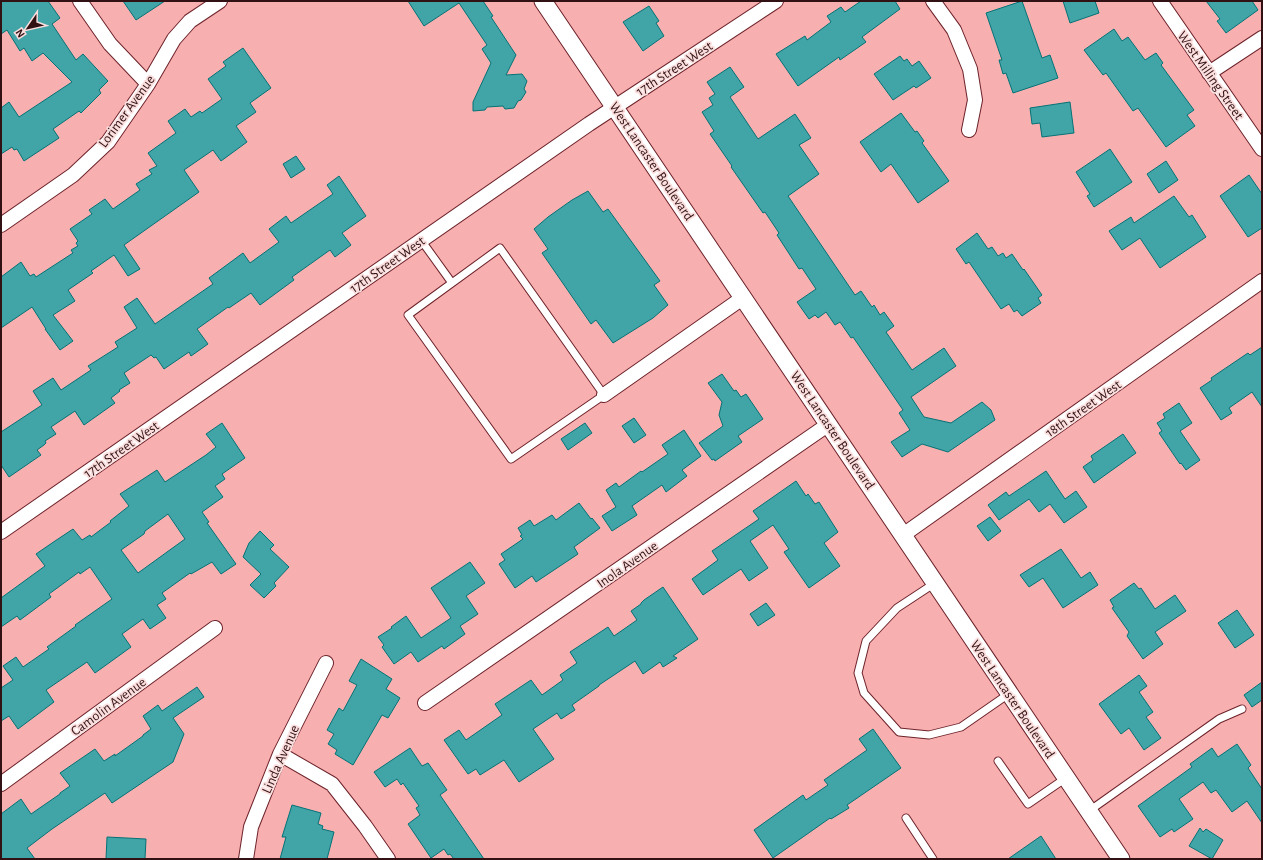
<svg xmlns="http://www.w3.org/2000/svg" width="1263" height="860" viewBox="0 0 1263 860" font-family="'Alegreya Sans',sans-serif">
  <style>
    .building { fill: #41a4a7; stroke: #057275; fill-rule: evenodd }
    .lines { fill: none; stroke-linecap: round; stroke-linejoin: round }
    .service-casing { stroke: #6d232a; stroke-width: 9 }
    .minor-casing { stroke: #6d232a; stroke-width: 16 }
    .tertiary-casing { stroke: #6d232a; stroke-width: 19 }
    .service { stroke: #fff; stroke-width: 7 }
    .minor { stroke: #fff; stroke-width: 14 }
    .tertiary { stroke: #fff; stroke-width: 17 }
    .labels { text-anchor: middle; stroke-width: 3.5; stroke-linejoin: round; paint-order: stroke }
    .street-label { font-size: 14px; fill: #311113; stroke: #fadedd }
  </style>
  <rect width="100%" height="100%" fill="#f7afb0"/>
  <path class="building" d="M1,1H48L60,18L52,24L76,60L83,54L108,81L99,90L101,93L81,113L79,111L53,129L59,138L24,161L17,149L14,150L12,147L1,154V108L9,102L19,117L72,82L43,53L32,61L24,48L20,51L7,30L1,34Z
    M123,1H165L136,20Z
    M408,1H483L493,16L491,17L516,55L506,75L522,74L527,81L524,89L526,92L521,100L518,101L514,108L505,109L503,106L487,107L485,110L473,111V102L491,63L482,49L487,45L459,3L424,26Z
    M861,1H895L900,9L862,37L866,42L840,60L839,57L798,86L776,54L805,36L807,40L831,22L827,16L841,7L845,12Z
    M1022,1L1042,58L1050,55L1058,78L1013,93L1006,73L1003,74L999,60H1002L986,13Z
    M1063,1H1095L1099,13L1070,23Z
    M1206,1H1252L1258,10L1226,33L1217,21L1220,19Z
    M649,6L659,21L656,23L664,36L643,51L623,22Z
    M1114,29L1122,41L1128,37L1145,60L1156,53L1163,63L1161,65L1194,110L1187,115L1195,126L1166,147L1138,108L1133,111L1106,73L1103,75L1084,50Z
    M243,48L271,88L250,103L256,112L236,126L247,142L221,161L213,150L184,170L199,192L124,245L140,269L128,276L114,255L91,271L93,273L68,290L75,301L53,315L73,341L60,350L45,329H46L32,307L1,328V277L21,262L30,276L34,274L36,277L73,253L71,250L78,246L76,243L78,241L70,229L92,214L89,210L105,199L113,209L140,190L136,184L152,174L149,170L157,166L148,153L176,133L168,121L185,109L191,117L200,111L202,113L222,99L208,79L226,66L223,62Z
    M900,56L904,61L907,59L912,66L919,61L931,78L916,88L914,86L893,100L874,74Z
    M730,67L744,87L730,97L758,139L795,114L811,138L799,145L819,174L788,196L855,295L861,291L872,307L874,305L880,315L884,312L894,326L886,332L912,370L944,348L956,366L911,397L924,417L951,423L982,402L991,410L995,420L948,452L922,444L902,457L891,442L910,430L899,413L903,410L853,337L851,338L840,322L835,325L826,312L818,318L815,315L809,319L797,302L816,289L802,268L799,269L777,235L779,233L765,212L763,213L731,167L732,166L710,134L714,131L702,112L713,105L709,98L715,94L707,82Z
    M1070,102L1074,133L1042,137L1040,123L1032,124L1030,108Z
    M901,113L915,132L917,131L924,141L922,143L949,181L918,203L891,164L881,172L860,142Z
    M1110,149L1132,182L1094,207L1087,196L1090,194L1076,172Z
    M296,156L305,169L291,178L283,164Z
    M1166,161L1178,180L1159,193L1147,174Z
    M1249,175L1262,194V228L1248,237L1220,196Z
    M339,176L366,216L342,233L351,245L335,257L330,250L292,277L294,280L260,305L251,293L229,308L228,307L197,329L208,344L191,356L189,352L164,369L156,357L154,358L151,355L124,373L130,383L119,390L120,391L111,398L115,403L84,425L75,411L51,427L56,434L45,441L46,443L44,445L37,450L41,455L9,477L1,465V432L42,405L33,391L53,378L61,390L91,370L88,366L118,347L115,342L137,328L124,307L137,298L155,324L213,284L209,278L243,253L250,263L279,242L269,229L286,216L291,223L333,194L327,185Z
    M588,191L603,212L608,209L660,281L654,285L668,305L653,318L613,343L596,320L591,324L582,311L542,253L548,249L534,229L548,217L572,200Z
    M1174,196L1189,217L1192,215L1206,237L1160,268L1140,238L1122,250L1109,231L1131,217L1134,223Z
    M977,233L988,249L992,247L998,256L1003,253L1006,258L1012,254L1023,270L1024,269L1042,295L1038,298L1041,303L1022,316L1017,310L1014,312L1009,304L1001,309L969,262L966,264L956,249Z
    M1262,347V407L1252,392L1229,408L1232,413L1221,420L1200,388L1212,380L1211,378L1248,353L1250,355Z
    M722,374L734,391L736,390L741,397L746,394L763,419L738,436L742,442L715,461L714,459L712,460L699,443L723,426L719,415L722,402L708,383Z
    M1179,403L1192,423L1180,431L1200,460L1186,470L1181,463L1180,464L1159,433L1162,431L1157,423L1165,418L1163,414Z
    M634,418L646,435L634,443L622,426Z
    M222,423L245,458L222,474L225,479L215,486L223,497L202,512L209,522L207,523L236,564L221,574L212,562L191,574L190,573L162,593L166,599L157,605L166,618L150,629L143,619L122,634L131,647L95,673L87,662L46,690L54,702L18,729L9,716L1,721V688L13,680L3,666L16,657L23,667L49,649L47,647L76,626L75,625L112,599L90,567L80,574L79,572L49,594L51,597L20,620L17,616L1,627V598L45,566L36,554L52,543L73,529L82,540L90,535L91,537L111,522L110,521L129,506L120,494L157,470L165,482L206,455L216,447L206,434ZM168,514L185,539L138,573L121,550L144,534L145,531Z
    M585,423L592,433L568,450L561,439Z
    M684,430L701,456L682,470L687,476L666,492L662,485L632,506L637,515L612,531L602,516L616,507L606,490L616,483L619,487L641,471L642,472L668,454L662,445Z
    M1123,434L1136,453L1094,483L1083,467L1093,460L1091,456Z
    M1046,471L1065,499L1076,491L1087,507L1064,523L1050,504L1039,512L1029,499L999,520L988,505L1006,492L1009,496Z
    M796,481L806,496L808,494L815,504L819,502L838,532L824,543L840,566L809,588L784,552L789,549L773,525L750,541L768,568L749,581L741,569L703,595L692,579L718,560L712,551L759,519L753,511Z
    M579,503L591,519L592,518L600,528L574,547L578,554L536,582L532,576L515,588L499,564L505,560L501,554L523,539L520,536L522,535L518,528L530,520L534,526L552,515L556,520Z
    M990,517L1001,531L988,541L977,526Z
    M260,531L274,545L270,549L289,567L274,583L276,586L264,598L250,585L261,574L243,557L249,543Z
    M1061,549L1081,578L1090,572L1098,585L1063,608L1043,578L1029,587L1020,575Z
    M470,562L485,583L466,596L478,614L460,626L465,634L444,649L442,646L418,662L411,652L394,664L382,647L384,645L378,637L392,628L391,627L406,616L421,638L451,618L431,588Z
    M1134,583L1139,589L1141,588L1155,609L1175,595L1186,611L1155,632L1163,644L1143,659L1127,636L1129,632L1112,608L1114,607L1110,600Z
    M663,587L698,639L673,656L677,658L663,667L660,662L643,674L635,661L599,685V686L572,705L575,710L561,719L557,713L533,729L554,759L519,782L504,760L480,775L476,769L468,774L444,740L459,730L466,740L502,715L495,704L531,680L542,695L563,680L560,675L577,663L570,652L608,627L614,636L637,620L631,611L641,604V603L644,600Z
    M766,603L775,615L758,626L750,614Z
    M1237,610L1254,635L1235,648L1218,623Z
    M361,659L392,679L386,689L400,698L388,718L382,715L353,765L335,754L337,750L328,744L334,734L327,730L339,708L343,711L357,685L349,681Z
    M1139,675L1147,686L1139,692L1153,712L1146,717L1161,738L1144,750L1129,728L1121,734L1099,704Z
    M1262,682V700L1252,707L1244,695Z
    M197,687L204,697L173,718L184,734L173,762L112,803L105,793L52,829L27,848L35,859H1V814L21,799L31,814L60,794V793L70,786L60,773L95,749L104,761L115,754V756L143,736V735L151,729L143,716L158,705L162,711Z
    M873,729L901,768L847,805L849,808L831,819L830,818L773,858L754,830L803,795L806,800L828,785L824,780L867,750L859,739Z
    M1237,744L1251,765L1248,768L1262,789V823L1247,801L1232,812L1216,790L1211,793L1203,782L1179,799L1193,819L1174,832L1172,829L1160,837L1138,806L1192,767L1190,764L1212,748L1218,757Z
    M410,748L422,766L428,763L447,790L440,795L484,859H454L450,854L448,855L444,849L431,858L408,824L420,815L416,808L419,806L403,783L401,785L397,779L385,787L374,772Z
    M292,805L321,813L318,824L323,826L322,829L334,832L327,859H280L286,837H282Z
    M1200,828L1203,832L1206,829L1223,840L1212,859L1189,846Z
    M1041,836L1056,859H1008Z
    M107,837L146,839L145,859H106Z"/>
  <g class="lines">
    <defs>
      <path id="service" d="M421,240L452,283
        M500,248L604,395L511,459L408,315Z
        M935,583L897,608L866,641L858,673L864,693L899,732L929,735L961,727L1010,693
        M998,761L1028,804L1066,778
        M1089,811L1219,719L1242,709
        M906,818L933,859"/>
      <path id="minor" d="M80,1L110,44L148,84
        M933,1L954,30L970,69L975,100L969,130
        M1160,1L1262,149
        M1209,73L1262,38
        M1,225L73,175L108,142L148,84L174,39L190,21L220,1
        M604,395L744,297
        M1,532L589,124L776,1
        M903,535L1262,281
        M425,703L829,424
        M280,754L332,784L365,826L388,859
        M1,784L215,628
        M246,859L251,827L280,754L326,663"/>
      <path id="tertiary" d="M543,1L1121,859"/>
    </defs>
    <use href="#service" class="service-casing"/>
    <use href="#minor" class="minor-casing"/>
    <use href="#tertiary" class="tertiary-casing"/>
    <use href="#service" class="service"/>
    <use href="#minor" class="minor"/>
    <use href="#tertiary" class="tertiary"/>
  </g>
  <g class="labels">
    <g class="street-label">
      <text transform="translate(674 68) rotate(-33)" y="5">17th Street West</text>
      <text transform="translate(1211 75) rotate(55)" y="5">West Milling Street</text>
      <text transform="translate(126 111) rotate(-54)" y="5">Lorimer Avenue</text>
      <text transform="translate(652 161) rotate(56)" y="5">West Lancaster Boulevard</text>
      <text transform="translate(387 264) rotate(-35)" y="5">17th Street West</text>
      <text transform="translate(1083 408) rotate(-35)" y="5">18th Street West</text>
      <text transform="translate(833 430) rotate(56)" y="5">West Lancaster Boulevard</text>
      <text transform="translate(121 449) rotate(-35)" y="5">17th Street West</text>
      <text transform="translate(627 564) rotate(-35)" y="5">Inola Avenue</text>
      <text transform="translate(1013 699) rotate(56)" y="5">West Lancaster Boulevard</text>
      <text transform="translate(108 706) rotate(-36)" y="5">Camolin Avenue</text>
      <text transform="translate(280 759) rotate(-66)" y="5">Linda Avenue</text>
    </g>
  </g>
  <rect width="1263" height="860" fill="none" stroke="#311113" stroke-width="4"/>
  <g transform="translate(28 28) rotate(236)" stroke="#fadedd" stroke-width="3" paint-order="stroke">
  <path d="M0-3L7 15L0 10L-7 15Z" fill="#311113"/>
  <text y="-6" font-size="11" font-weight="bold" text-anchor="middle" fill="#311113">N</text>
  </g>
</svg>
